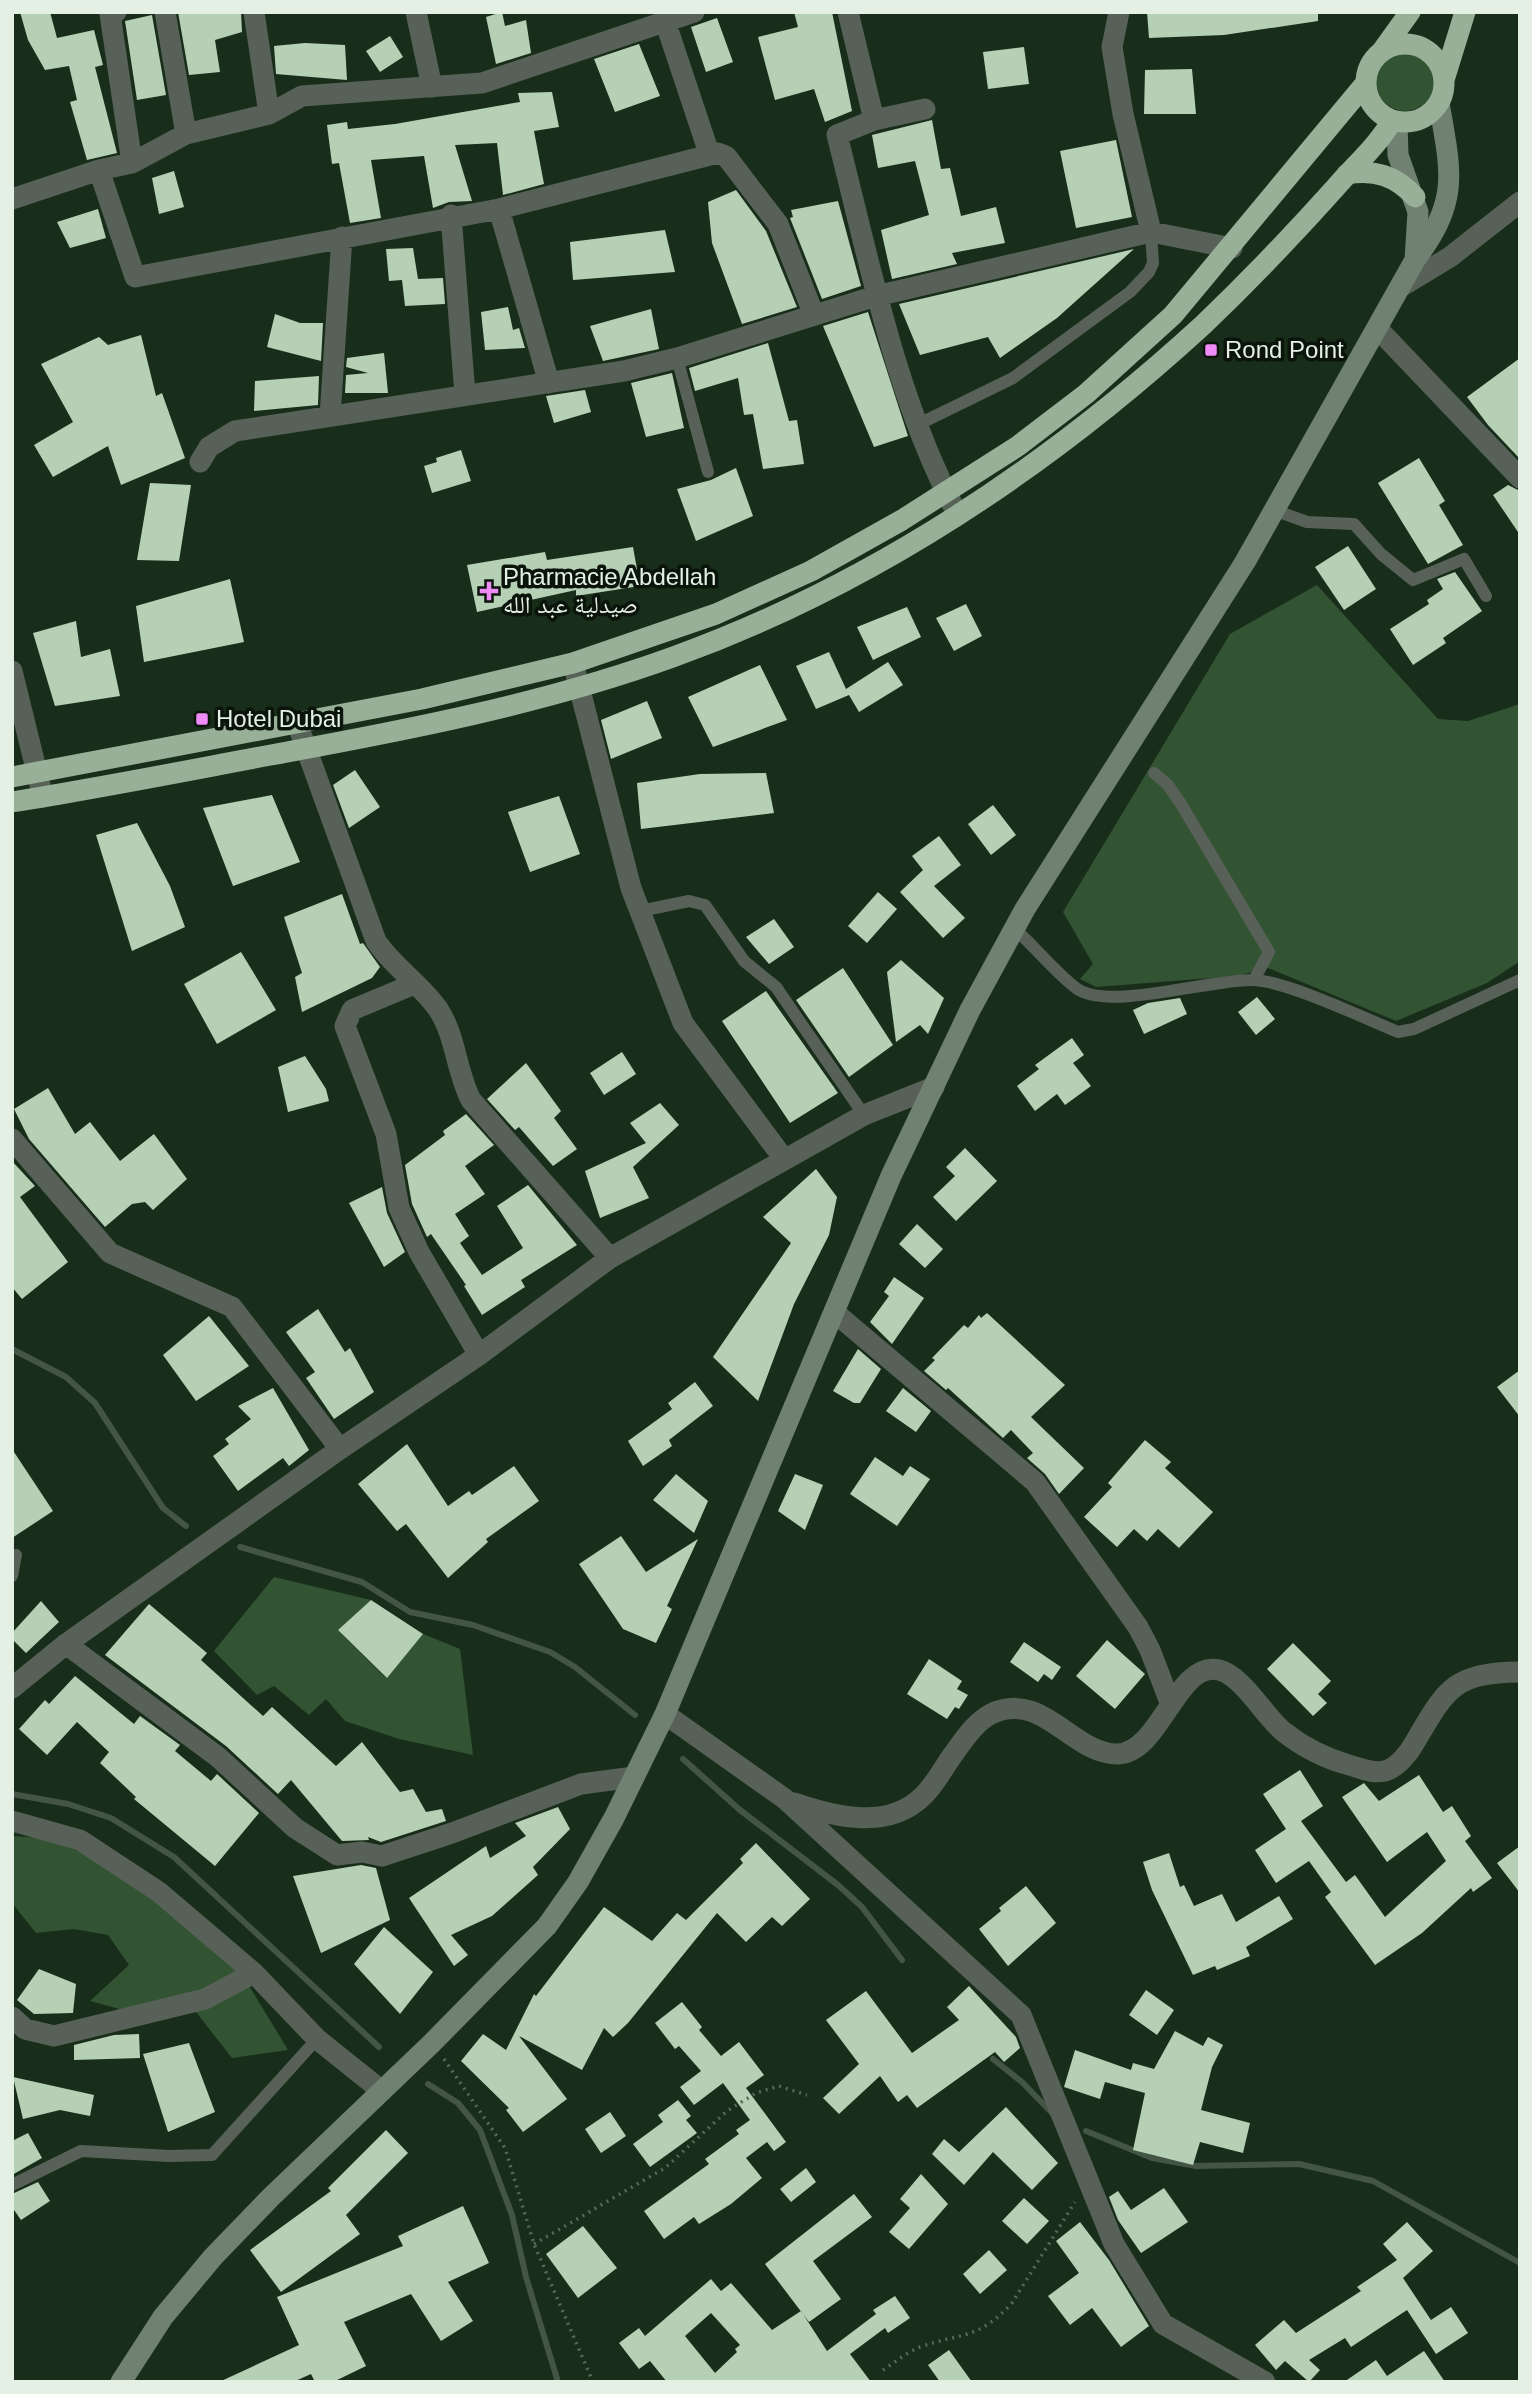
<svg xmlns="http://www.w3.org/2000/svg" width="1532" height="2394" viewBox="0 0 1532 2394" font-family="Arial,'Noto Naskh Arabic',sans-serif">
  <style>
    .green { fill: #325433 }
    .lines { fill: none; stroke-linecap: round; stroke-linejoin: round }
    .stream { stroke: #445545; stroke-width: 6 }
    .building { fill: #b6d0b6; fill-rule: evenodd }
    .path { stroke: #576a58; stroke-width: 3.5; stroke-dasharray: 2 5; stroke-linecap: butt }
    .lane { stroke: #576157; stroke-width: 12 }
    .street { stroke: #576157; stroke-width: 21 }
    .secondary { stroke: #718171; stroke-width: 21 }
    .highway { stroke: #97b097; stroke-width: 21 }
    .poi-dot { fill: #ef8bf6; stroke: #0b140b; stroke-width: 2.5 }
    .labels { text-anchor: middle; stroke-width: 7; stroke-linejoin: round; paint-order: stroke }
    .poi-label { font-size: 24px; fill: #e3f0e3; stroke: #0b140b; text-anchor: start }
  </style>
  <rect width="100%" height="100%" fill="#192e1a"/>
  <path class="green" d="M1376 82a29 29 0 1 1 58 0a29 29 0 1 1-58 0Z
    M1317,585L1438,719L1468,721L1520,704V961L1487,983L1396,1021L1268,968L1237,976L1096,987L1080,979L1093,964L1063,912L1230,634Z
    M274,1577L371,1600L338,1630L386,1678L423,1634L460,1649L473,1755L399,1739L345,1721L326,1699L309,1715L274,1686L257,1695L214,1651Z
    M12,1836L56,1839L131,1880L229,1944L248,1984L288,2050L232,2058L196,2012L142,2015L90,2001L129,1965L108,1935L74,1929L36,1933L12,1903Z"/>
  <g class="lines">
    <path class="stream" d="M12,1349L66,1377L95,1403L163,1508L186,1526
      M240,1547L362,1582L410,1612L473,1625L550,1652L575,1667L635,1715
      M683,1759L740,1810L838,1885L862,1907L902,1960
      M12,1794L68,1804L111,1818L174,1857L379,2047
      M993,2059L1022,2082L1053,2114
      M428,2084L458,2103L480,2130L512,2215L526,2277L558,2382
      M1086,2131L1152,2158L1196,2166L1299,2164L1373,2181L1520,2263"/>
  </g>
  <path class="building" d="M20,12H50L57,38L94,30L103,65L95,67L117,153L87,160L70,102L77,100L69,66L45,70L28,40Z
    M178,12H241L242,32L215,40L220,72L189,75Z
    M502,12L505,26L526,20L531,53L496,64L486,17Z
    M794,12H832L852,111L825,122L814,89L775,100L758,37L798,27Z
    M1147,12H1318V21L1224,35L1149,38Z
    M152,15L166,95L137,100L125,21Z
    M717,18L733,62L706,72L691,27Z
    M390,36L403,57L380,72L366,51Z
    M305,43L345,45L347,80L276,74L274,46Z
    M639,44L660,96L615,112L594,59Z
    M1024,47L1029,84L988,89L983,52Z
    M1192,69L1196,114H1144L1145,70Z
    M552,92L559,127L534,131L544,184L503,195L497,143L455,145L472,201L449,202L433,208L424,156L371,160L381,218L350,223L339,163L332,164L327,125L347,122L348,129L395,124L520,102L518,93Z
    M932,120L941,169L950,168L961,216L996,207L1005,243L952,253L957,264L892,279L881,230L929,215L915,161L878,168L872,135Z
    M1116,140L1132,217L1076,228L1060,151Z
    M174,171L184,207L159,214L152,178Z
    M736,190L766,231L797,307L742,324L712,243L708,202Z
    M838,201L861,286L822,299L790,218L793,217L791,210Z
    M98,209L106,238L70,248L57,222Z
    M665,230L675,272L573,280L570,242Z
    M413,248L418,279L443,278L445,304L405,306L402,280L389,281L386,249Z
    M1134,249L1057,318L1000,358L988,337L920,355L899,304Z
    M508,307L513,330L519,328L525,348L485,350L481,312Z
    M651,309L659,349L603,361L590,326Z
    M868,312L908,436L874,447L823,326Z
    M275,314L300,323H323L321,361L267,347Z
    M141,335L156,396L162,393L185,458L121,485L108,446L53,477L34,445L73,422L41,364L99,337L108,345Z
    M768,343L789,421L797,420L804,464L763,469L753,414L744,415L738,378L695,391L689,368Z
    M384,353L388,393H345L346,375L368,373L346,367L347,358Z
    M1520,358V459L1488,425L1467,397Z
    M672,373L684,428L646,437L631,383Z
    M319,376L318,405L254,411L255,381Z
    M585,390L591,412L554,423L546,396Z
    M461,450L471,481L432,493L424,466L437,462L436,458Z
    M1419,458L1445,501L1439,505L1463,545L1428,564L1378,483Z
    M736,468L753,516L696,541L677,489L711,480Z
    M150,483L191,485L179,561L137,560Z
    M1508,485L1520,491V535L1493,495Z
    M1348,546L1376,589L1344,610L1315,567Z
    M633,547L640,586L576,596V590L477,612L467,565L545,552L547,560Z
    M1455,572L1482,611L1443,638L1446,643L1413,665L1390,629L1429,604L1427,600L1443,589L1437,579Z
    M230,579L244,642L144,662L136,606Z
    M966,604L982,636L954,651L936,618Z
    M907,607L921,637L873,660L857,627Z
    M76,621L81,657L110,649L120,696L55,706L33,633Z
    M829,652L846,689L888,662L903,685L859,712L849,695L816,709L796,666Z
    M760,665L787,720L713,747L688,697Z
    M647,701L662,738L611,759L601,720Z
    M355,770L380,807L349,828L333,785Z
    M766,773L774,813L641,829L637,783L700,774Z
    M272,795L300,862L233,886L203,808Z
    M559,796L580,854L530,872L508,812Z
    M993,805L1016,835L991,855L968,824Z
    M137,823L170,886L185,927L132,951L96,835Z
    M939,836L961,865L934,886L965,918L943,938L900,892L923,870L912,856Z
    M878,892L897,909L867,943L848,926Z
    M342,894L360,944L363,943L380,967L372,978L302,1012L295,977L302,973L284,917Z
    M774,919L794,947L769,964L746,937Z
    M241,952L276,1010L217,1044L184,984Z
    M901,960L944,998L928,1034L920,1025L896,1042L887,972Z
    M843,968L893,1045L849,1077L796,1000Z
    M766,991L838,1093L790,1123L722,1021Z
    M1257,997L1275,1019L1256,1035L1238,1012Z
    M1180,998L1187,1014L1144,1034L1133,1010L1148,1003Z
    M1072,1038L1084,1055L1073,1063L1091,1086L1065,1105L1057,1094L1035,1111L1017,1086L1039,1069L1035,1065Z
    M622,1052L636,1074L604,1095L590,1073Z
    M305,1056L326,1089L329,1101L288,1112L278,1067Z
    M526,1063L561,1111L554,1118L577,1149L553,1166L519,1127L515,1130L487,1099Z
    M48,1088L75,1134L90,1122L120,1161L154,1134L187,1179L153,1210L145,1202L132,1204L105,1227L29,1139L14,1109Z
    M660,1103L679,1125L633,1167L649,1198L600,1218L585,1171L646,1143L630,1123Z
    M466,1114L494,1145L465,1166L485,1194L455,1214L469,1236L460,1243L482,1275L523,1248L497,1206L528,1185L577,1245L521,1280L525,1287L482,1315L464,1286L466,1285L431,1234L427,1237L412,1204L405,1165L445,1135L443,1131Z
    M965,1148L997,1181L956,1221L933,1197L955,1176L946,1167Z
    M12,1161L35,1186L20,1197L68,1262L22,1299L12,1287Z
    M816,1169L837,1197L829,1235L794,1304L758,1401L713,1357L791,1243L763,1217Z
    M382,1187L387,1213L405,1252L384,1267L349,1203Z
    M917,1224L943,1249L925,1268L899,1244Z
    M894,1277L924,1298L892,1344L870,1322L889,1296L884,1292Z
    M318,1309L345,1352L350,1348L374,1392L334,1419L306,1378L315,1372L286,1332Z
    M987,1313L1065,1385L1031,1417L1084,1468L1059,1494L1045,1474L1027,1458L1033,1453L1011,1430L1003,1438L948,1388L946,1390L924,1371L935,1360L932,1358L964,1325L968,1328L979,1315L981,1318Z
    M209,1316L249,1366L196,1401L163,1355Z
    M858,1349L881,1369L860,1403H854L833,1391Z
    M1520,1370V1417L1497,1387Z
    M695,1382L713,1406L669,1440L672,1446L643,1466L628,1441L672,1409L668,1403Z
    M273,1388L309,1450L289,1466L283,1458L238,1491L213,1456L229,1444L225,1439L251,1419L238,1406Z
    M903,1388L931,1411L916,1432L886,1411Z
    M1145,1440L1171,1462L1165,1468L1213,1512L1179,1548L1158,1529L1147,1541L1134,1529L1117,1547L1084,1517L1112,1487L1108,1483Z
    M407,1444L448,1506L469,1491L472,1495L514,1466L539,1501L486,1539L488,1542L448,1578L406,1524L397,1531L358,1484Z
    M12,1449L53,1511L12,1538Z
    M875,1457L903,1476L910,1466L930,1479L897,1526L850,1494Z
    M676,1474L708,1501L694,1533L653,1500Z
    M795,1474L823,1485L805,1530L778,1511Z
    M621,1536L646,1572L698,1539L667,1606L672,1609L656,1643L623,1629L579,1564Z
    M371,1600L423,1634L387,1678L338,1630Z
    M41,1601L59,1622L26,1653L12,1639V1633Z
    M149,1604L207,1653L201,1660L263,1716L272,1707L336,1766L362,1742L400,1792L413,1789L426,1812L442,1809L446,1821L381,1842L368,1837L369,1840L342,1841L291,1780L278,1794L226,1746L105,1655Z
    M1107,1640L1145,1674L1115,1709L1076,1676Z
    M1024,1642L1061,1667L1052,1680L1044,1674L1038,1682L1010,1662Z
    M1293,1643L1331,1681L1318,1694L1327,1703L1313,1716L1267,1669Z
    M929,1659L962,1681L957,1689L968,1695L959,1709L955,1707L947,1719L907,1694Z
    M75,1676L134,1724L140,1716L180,1745L175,1751L211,1781L217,1774L259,1813L215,1866L134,1799L136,1797L100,1763L109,1752L77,1722L47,1755L19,1729L45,1700L49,1704Z
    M1300,1770L1323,1806L1301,1821L1346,1882L1355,1875L1385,1917L1446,1861L1427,1832L1387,1862L1342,1797L1364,1783L1379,1801L1419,1775L1443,1812L1452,1806L1471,1836L1465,1841L1492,1878L1473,1892L1471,1888L1422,1933L1375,1965L1325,1897L1331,1892L1309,1861L1276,1883L1255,1850L1286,1829L1263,1794Z
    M558,1807L570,1829L533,1867L538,1875L492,1916L451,1935L468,1955L454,1966L409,1898L486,1846L490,1858L526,1836L515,1823Z
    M756,1843L810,1899L782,1926L772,1917L746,1942L717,1913L628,2023L613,2037L604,2028L582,2070L519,2036L567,2099L523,2132L506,2110L509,2108L461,2061L483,2034L506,2050L534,1994L536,1996L604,1907L652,1941L677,1913L686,1920L743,1863L740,1859Z
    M1520,1846V1893L1497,1863Z
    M1169,1853L1180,1887L1184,1885L1194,1906L1222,1894L1236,1922L1279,1896L1293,1919L1246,1947L1250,1956L1217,1970L1215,1966L1193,1975L1152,1890L1143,1862Z
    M361,1865L376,1868L390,1920L321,1953L293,1876Z
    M1026,1886L1056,1923L1008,1966L979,1929L1001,1911L999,1908Z
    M384,1927L433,1972L400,2014L354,1964Z
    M39,1969L76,1984L73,2013L34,2014L17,2000Z
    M969,1986L1016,2037L1020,2048L1004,2062L995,2052L917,2108L907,2095L898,2102L880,2076L839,2114L823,2098L859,2064L826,2020L866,1991L912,2053L959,2020L947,2007Z
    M1146,1990L1174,2010L1157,2035L1129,2015Z
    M682,2002L702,2027L699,2030L721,2056L739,2042L764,2075L746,2088L786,2142L774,2151L767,2142L746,2158L762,2178L731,2204L699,2224L694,2217L664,2239L644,2211L709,2164L705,2159L739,2134L736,2130L750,2120L723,2083L694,2105L680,2087L701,2071L679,2046L675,2049L655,2023Z
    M1175,2031L1203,2046L1208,2037L1223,2045L1212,2067L1201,2110L1250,2123L1243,2153L1200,2142L1193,2165L1133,2150L1145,2093L1105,2082L1100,2099L1064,2087L1075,2050L1131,2070L1133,2063L1154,2069Z
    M139,2034L140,2058L74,2060V2045L114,2035Z
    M189,2043L215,2112L168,2132L143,2054Z
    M13,2077L94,2095L90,2116L60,2110L23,2119Z
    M678,2100L691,2116L686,2120L697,2133L650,2167L633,2144L663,2122L658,2115Z
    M1006,2107L1058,2163L1032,2190L993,2152L964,2185L932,2154L944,2139L959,2152Z
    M610,2112L626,2136L601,2153L585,2129Z
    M386,2130L408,2153L346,2215L360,2234L281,2292L250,2250L331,2191L328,2188Z
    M28,2133L42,2158L12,2175V2141Z
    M806,2168L816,2182L791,2202L780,2189Z
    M921,2174L948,2204L909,2249L889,2232L910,2208L900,2199Z
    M38,2182L50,2201L21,2220L12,2207V2194Z
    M1164,2188L1188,2222L1141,2253L1118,2220L1109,2197L1118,2191L1131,2210Z
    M854,2194L872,2217L813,2261L841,2299L809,2322L765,2264Z
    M1024,2198L1049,2221L1027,2244L1002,2221Z
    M463,2206L489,2263L448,2282L473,2321L441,2341L411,2294L344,2322L366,2366L333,2382H315L311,2374L293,2382H219L299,2345L277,2297L403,2246L398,2236Z
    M1080,2222L1109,2260L1149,2326L1121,2347L1092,2308L1070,2325L1048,2296L1079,2273L1056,2241Z
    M1407,2222L1433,2251L1403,2278L1431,2320L1451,2307L1468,2333L1436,2354L1407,2310L1351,2347L1345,2338L1309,2360L1320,2370L1309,2382L1285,2361L1276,2370L1255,2345L1284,2320L1296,2333L1361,2291L1357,2287L1397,2260L1383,2244Z
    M583,2226L617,2268L578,2298L546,2254Z
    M989,2250L1007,2270L980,2294L963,2274Z
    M711,2279L721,2291L731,2283L772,2330L801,2311L827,2351L876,2314L873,2310L895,2296L910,2318L888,2333L885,2328L850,2354L871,2382H667L650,2361L639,2369L619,2343L639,2328L645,2336ZM711,2313L740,2345L735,2349L737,2352L715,2373L685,2336Z
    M949,2350L972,2382H940L928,2365Z
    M1424,2351L1445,2382H1344L1376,2360L1387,2376Z"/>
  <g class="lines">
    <path class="path" d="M444,2059L505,2148L534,2244L593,2382
      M534,2244L665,2168L727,2111L756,2093L779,2086L807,2095
      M883,2370C894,2363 907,2352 920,2347C962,2332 977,2341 1012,2303L1075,2202"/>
    <path class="lane" d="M677,358L708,472
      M919,424L1013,378L1130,292L1149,272L1153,263L1151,232
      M1274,510L1307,522L1354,524L1381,554L1413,580L1464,559L1486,596
      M1154,773L1168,785L1181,804L1269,952L1254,980
      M640,911L689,901L705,905L744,961L776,987L864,1115
      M1015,929C1034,946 1056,973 1076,988C1107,1012 1210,979 1253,980C1287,981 1364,1018 1398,1032L1414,1029L1520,980
      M12,1576L16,1555
      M12,2185L81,2151L169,2156L212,2155L317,2039"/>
    <path class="street" d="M116,12L110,14L132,163
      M165,12L186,134
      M254,12L269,114
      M416,12L432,87
      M848,12L874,120
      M1119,12L1112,47L1123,114L1151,232
      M666,24L709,153
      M925,109L874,120L837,135C869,260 896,401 958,515
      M99,170L135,277L499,209L718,153L726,156L778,224L814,315
      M12,199L99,170L132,163L186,134L269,114L302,96L482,83L694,12
      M499,209L549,383
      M451,215L465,395
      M1402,286L1450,257L1520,202
      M1378,329L1520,478
      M330,416L342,237
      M200,462L209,447L235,431L624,371L677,358L876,296L1151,232L1232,248
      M573,663L631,888L683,1023L784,1159
      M12,671L43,797
      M297,723L376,941C393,967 420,983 438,1009C456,1036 456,1071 471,1100L610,1258
      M414,984L352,1010L345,1026L386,1134L399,1208L419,1252L479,1355
      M12,1139L110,1253L232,1307L340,1449
      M834,1312L1035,1482L1138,1627L1150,1650L1171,1705
      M66,1644L218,1757L295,1828L337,1855L362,1852L382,1856L452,1833L581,1784L634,1777
      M12,1688L66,1644L340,1449L479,1355L610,1258L864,1115L934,1087
      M665,1714L785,1799L1021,2015L1114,2244L1163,2324L1265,2382
      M794,1803C835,1817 889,1831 924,1795C935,1784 943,1769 952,1756C963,1741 974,1723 991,1714C1042,1689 1073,1755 1118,1754C1161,1752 1177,1660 1219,1670C1243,1676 1264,1716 1284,1732C1304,1748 1324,1758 1349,1765C1360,1768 1373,1774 1385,1771C1398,1767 1409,1753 1415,1742C1447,1688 1453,1673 1520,1672
      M12,1821L80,1840L159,1892L254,1973L317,2039L382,2091
      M12,2017L25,2029L54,2036L205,1999L254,1973"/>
    <path class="secondary" d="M1397,122L1398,155L1418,212L1415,260
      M121,2382L163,2317L213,2257L271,2197L432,2043L547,1926L578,1882L614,1818L665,1714L891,1176L970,1010L1025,909L1245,562L1415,260C1460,200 1451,173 1439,103"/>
    <path class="highway" d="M1366 83a39 39 0 1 1 78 0a39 39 0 1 1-78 0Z
      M1382,51L1410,12
      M1444,80L1465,12
      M1347,174C1375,169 1396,176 1415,197
      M12,777L422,699L573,663L716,614L811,571L902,520L1018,446L1086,394L1173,315L1365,84
      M12,802C99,788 185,771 271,755C407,730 543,704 673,657C872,585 1048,467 1203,325C1249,281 1293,235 1336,187C1355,165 1377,146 1392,121"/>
  </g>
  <g class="poi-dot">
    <rect x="1204" y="343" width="14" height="14" rx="3.5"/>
    <path d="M485.5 580.5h7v7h7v7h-7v7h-7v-7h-7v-7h7z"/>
    <rect x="195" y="712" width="14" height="14" rx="3.5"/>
  </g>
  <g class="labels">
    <g class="poi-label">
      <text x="1225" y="358">Rond Point</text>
      <text x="503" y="585">Pharmacie Abdellah<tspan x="503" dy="28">صيدلية عبد الله</tspan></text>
      <text x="216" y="727">Hotel Dubai</text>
    </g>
  </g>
  <rect width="1532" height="2394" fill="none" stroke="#e3f0e3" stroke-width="28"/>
</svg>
